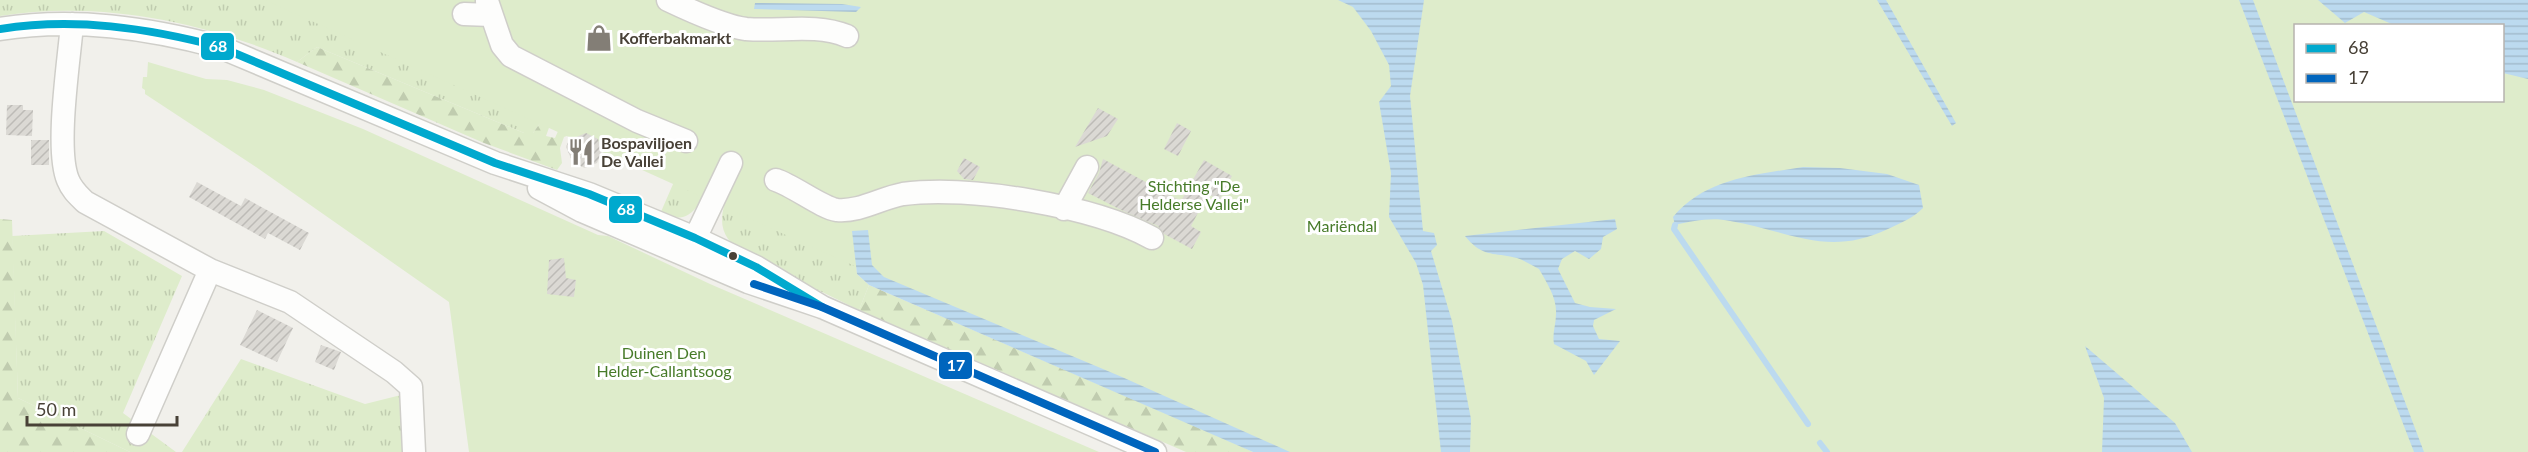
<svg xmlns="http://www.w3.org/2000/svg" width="2528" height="452" viewBox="0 0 2528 452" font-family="Lato,sans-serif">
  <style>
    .grass { fill: url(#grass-tufts) }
    .forest { fill: url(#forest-firs) }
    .park { fill: #deeccb; fill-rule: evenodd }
    .water { fill: url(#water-rules) }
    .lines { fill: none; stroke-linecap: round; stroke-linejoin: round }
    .stream { stroke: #bcdaef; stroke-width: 6 }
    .building { fill: url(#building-hatch) }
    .minor-casing { stroke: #cfcec9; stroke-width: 25 }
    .minor { stroke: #fdfdfc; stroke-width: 22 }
    .bus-1-casing { stroke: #fff; stroke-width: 12 }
    .bus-2-casing { stroke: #fff; stroke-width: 12 }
    .bus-1 { stroke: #00a9ce; stroke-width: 8 }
    .bus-2 { stroke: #0065bd; stroke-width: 8 }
    .bus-dot { fill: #484137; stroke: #fff; stroke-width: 2 }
    .labels { text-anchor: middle; stroke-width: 6; stroke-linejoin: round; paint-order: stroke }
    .poi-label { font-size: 16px; font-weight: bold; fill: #484137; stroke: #fff; text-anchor: start }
    .park-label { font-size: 16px; fill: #477b29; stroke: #fff }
    .line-badge { stroke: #fff; stroke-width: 2 }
    .badge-label { font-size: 16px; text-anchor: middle; font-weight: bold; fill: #fff }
  </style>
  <defs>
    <pattern id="grass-tufts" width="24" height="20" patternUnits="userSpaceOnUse" patternTransform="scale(1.5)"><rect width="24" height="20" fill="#deeccb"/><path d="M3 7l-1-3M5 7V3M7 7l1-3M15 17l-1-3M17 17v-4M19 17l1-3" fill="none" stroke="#c0ccaf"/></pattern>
    <pattern id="forest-firs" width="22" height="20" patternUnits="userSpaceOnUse" patternTransform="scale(1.5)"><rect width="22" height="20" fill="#deeccb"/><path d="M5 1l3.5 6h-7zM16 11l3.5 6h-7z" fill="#c0ccaf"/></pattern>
    <pattern id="water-rules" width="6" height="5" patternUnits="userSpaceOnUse" patternTransform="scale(1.5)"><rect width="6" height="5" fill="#bcdaef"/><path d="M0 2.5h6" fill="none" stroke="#a3bcce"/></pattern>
    <pattern id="building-hatch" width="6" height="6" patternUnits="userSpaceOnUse" patternTransform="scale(1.5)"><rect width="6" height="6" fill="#dbd9d4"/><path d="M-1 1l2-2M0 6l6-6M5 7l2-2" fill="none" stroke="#bdbbb7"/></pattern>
  </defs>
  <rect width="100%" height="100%" fill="#f1f0eb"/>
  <path class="grass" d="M0,0H411L543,119L533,133H524L317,47L297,62C206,22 100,0 0,16Z
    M687,152L711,179C700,204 692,227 660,214Z
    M724,206L856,259L857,274L869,285L859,310L744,254C726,241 718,229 724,206Z
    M104,231L182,276L123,413L176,452H130L18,398L12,236Z
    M241,359L365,404L401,395L406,452H182Z"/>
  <path class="forest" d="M317,47L524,133H533L543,119L554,114L546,136L555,138L563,120L572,134L564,137L560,148L562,163L557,170L484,143L297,62Z
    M0,219L12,220L18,398L130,452H0Z
    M869,285L1234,443L1253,452H1186L859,310Z"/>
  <path class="park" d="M265,0H2528V452H1267ZM2296,26H2502V100H2296Z
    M148,62L206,79L227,80L264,90L363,129L598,235L608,236L710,284L1099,452H469L449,302L256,167L145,94V90L142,88L143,77H147Z"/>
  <path class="water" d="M1338,0H1424L1410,96L1423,231L1434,233L1437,245L1431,251L1452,321L1471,419L1470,452H1441L1423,285L1416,263L1389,217L1391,173L1379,102L1391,86L1389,65L1371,31L1353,7Z
    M1877,0H1886L1956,123L1952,126Z
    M2239,0H2253L2424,452H2414Z
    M2318,0H2528V79L2503,73L2502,26L2394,25L2364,12L2345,23Z
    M755,3L842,4L861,7L856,12L754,9Z
    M1803,167L1840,168L1887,174L1919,185L1923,208C1913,218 1901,223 1888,229C1827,258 1790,231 1730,221C1711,217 1694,221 1675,225L1673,217C1706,178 1755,175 1803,167Z
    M1615,219L1617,229L1603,237L1601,249L1589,259L1575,251L1562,259L1558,269L1575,303L1590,307L1616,309L1594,320L1593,326L1599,339L1620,341L1594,375L1586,361L1554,344C1552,333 1556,325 1556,314C1557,298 1547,283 1539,269C1532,265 1525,261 1517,258C1493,252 1483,258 1465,236Z
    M868,230L872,265L884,277L1122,377L1290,452H1253L869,285L857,274L852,231Z
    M2085,346L2175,423L2192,452H2102L2104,398Z"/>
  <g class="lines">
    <path class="stream" d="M1675,225L1674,229L1808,424
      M1820,443L1827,452"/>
  </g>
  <path class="building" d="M7,105H23V110H33L32,136L6,135Z
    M1098,108L1118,119L1107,136L1075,147Z
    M1177,123L1191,131L1178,156L1164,149Z
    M586,133L598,139L602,151L597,163L585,168L573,163L566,147L569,140Z
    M31,140H49V165H31Z
    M964,158L980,167L973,180L964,179L957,171Z
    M1103,159L1181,201L1204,160L1232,176L1219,200L1208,194L1191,226L1201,232L1192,249L1164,234L1158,226L1119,209L1088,193L1099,173Z
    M197,182L241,206L245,198L309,233L300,250L268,233L265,239L189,197Z
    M564,258L566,278L576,280L574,297L547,294L549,260Z
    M257,310L293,328L277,362L240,345Z
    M321,345L341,352L334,370L315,362Z"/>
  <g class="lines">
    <defs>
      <path id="minor" d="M668,0C689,10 723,26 746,29C780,32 815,23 847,36
        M487,1L502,45L511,56L637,121L686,141
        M464,14L491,15
        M72,24C69,61 55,149 68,180C72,190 78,195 85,202L210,270L290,302L394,372L411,387L414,452
        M0,29C74,17 148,28 220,47L495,163L589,194L695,238L756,267L822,307
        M776,180C794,186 822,208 837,210C860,212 881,198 903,194C969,185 1094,206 1152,238
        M539,188L582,211L748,282L822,307L1155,452
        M1064,209L1087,167
        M689,251L731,163
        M138,434L210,270"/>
    </defs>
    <use href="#minor" class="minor-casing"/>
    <use href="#minor" class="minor"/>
    <defs>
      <path id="bus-1" d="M0,29C74,17 148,28 220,47L495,163L589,194L695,238L756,267L822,307"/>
      <path id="bus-2" d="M754,284L822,307L1155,452"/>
    </defs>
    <use href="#bus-1" class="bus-1-casing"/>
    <use href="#bus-2" class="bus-2-casing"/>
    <use href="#bus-1" class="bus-1"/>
    <use href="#bus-2" class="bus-2"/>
  </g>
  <defs>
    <symbol id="shop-bare" viewBox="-9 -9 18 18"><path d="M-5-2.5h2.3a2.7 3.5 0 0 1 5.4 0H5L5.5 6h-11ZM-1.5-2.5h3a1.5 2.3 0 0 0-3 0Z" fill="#837e76" stroke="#fff" stroke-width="2.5" paint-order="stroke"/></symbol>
    <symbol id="restaurant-bare" viewBox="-9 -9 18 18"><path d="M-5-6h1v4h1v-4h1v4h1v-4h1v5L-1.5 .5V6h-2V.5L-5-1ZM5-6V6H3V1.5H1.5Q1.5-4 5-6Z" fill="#837e76" stroke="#fff" stroke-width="2.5" paint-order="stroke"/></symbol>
  </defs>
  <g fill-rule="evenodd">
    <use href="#shop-bare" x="580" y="19" width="38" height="38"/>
    <use href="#restaurant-bare" x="562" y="133" width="38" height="38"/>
  </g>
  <circle class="bus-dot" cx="733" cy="256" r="5"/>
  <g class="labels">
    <g class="poi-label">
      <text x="619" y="44">Kofferbakmarkt</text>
      <text x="601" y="149">Bospaviljoen<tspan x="601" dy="18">De Vallei</tspan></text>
    </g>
    <g class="park-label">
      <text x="1194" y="192">Stichting "De<tspan x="1194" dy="18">Helderse Vallei"</tspan></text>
      <text x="1342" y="232">Mariëndal</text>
      <text x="664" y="359">Duinen Den<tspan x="664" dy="18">Helder-Callantsoog</tspan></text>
    </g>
  </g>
  <g class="line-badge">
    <rect x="200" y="32" width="35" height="29" rx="6" fill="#00a9ce"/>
    <rect x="608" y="195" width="35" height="29" rx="6" fill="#00a9ce"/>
    <rect x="938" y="351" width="35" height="29" rx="6" fill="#0065bd"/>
  </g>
  <g class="badge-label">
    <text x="218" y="52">68</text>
    <text x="626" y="215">68</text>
    <text x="956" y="371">17</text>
  </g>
  <rect x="2294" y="24" width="210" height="78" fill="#ffffff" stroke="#b6b3af" stroke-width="1.5"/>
  <rect x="2306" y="44" width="30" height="9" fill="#00a9ce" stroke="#b6b3af" stroke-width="1.5"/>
  <text x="2348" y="54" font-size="18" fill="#484137">68</text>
  <rect x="2306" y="74" width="30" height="9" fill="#0065bd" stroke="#b6b3af" stroke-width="1.5"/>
  <text x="2348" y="84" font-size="18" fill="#484137">17</text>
  <path d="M27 416v9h150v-9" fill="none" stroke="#484137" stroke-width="3"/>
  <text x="36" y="416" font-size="18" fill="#484137" stroke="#ffffff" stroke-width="4.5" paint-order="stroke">50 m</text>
</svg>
